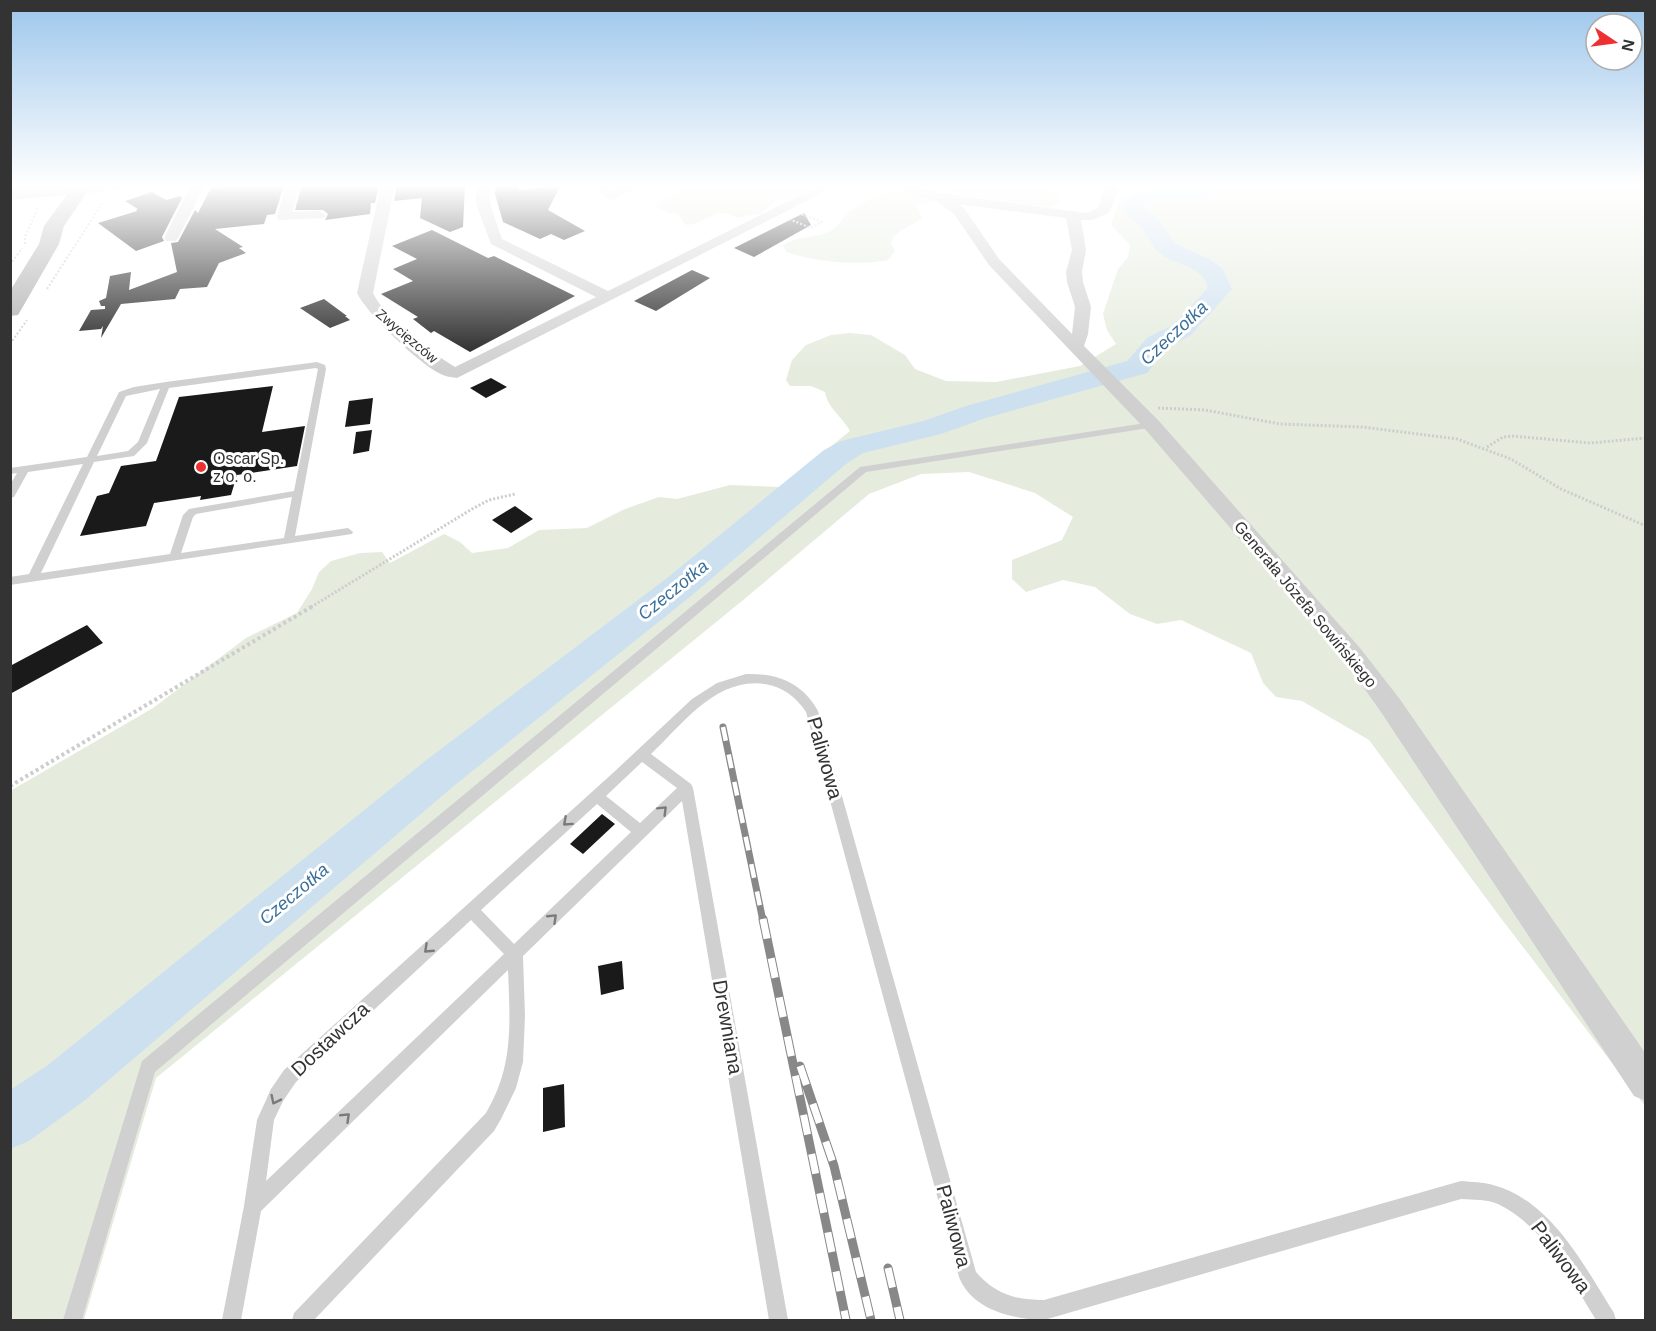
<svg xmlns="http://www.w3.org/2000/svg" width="1656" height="1331" viewBox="0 0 1656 1331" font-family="Arial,sans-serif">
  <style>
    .green { fill: #e5ecde }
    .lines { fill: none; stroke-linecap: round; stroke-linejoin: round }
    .river { fill: #cde0ef; fill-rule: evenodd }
    .building { fill: #1a1a1a }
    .path-far2 { stroke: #cdcdcd; stroke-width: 2; stroke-dasharray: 2 2; stroke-linecap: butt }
    .path-far1 { stroke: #cdcdcd; stroke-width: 3; stroke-dasharray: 2 2; stroke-linecap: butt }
    .path { stroke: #cdcdcd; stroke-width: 4; stroke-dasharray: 3 3; stroke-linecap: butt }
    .service { fill: #d0d0d0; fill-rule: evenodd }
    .minor { fill: #d0d0d0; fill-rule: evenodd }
    .secondary { fill: #bdbdbd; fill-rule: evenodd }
    .primary { fill: #ababab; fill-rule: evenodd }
    .rail-far1-casing { stroke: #888; stroke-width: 7 }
    .rail-casing { stroke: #888; stroke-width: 9 }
    .rail-far1 { stroke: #fff; stroke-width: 4.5; stroke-dasharray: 14; stroke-linecap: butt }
    .rail { stroke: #fff; stroke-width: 7; stroke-dasharray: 20; stroke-linecap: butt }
    .oneway { stroke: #7a7a7a }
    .poi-dot { fill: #ee3032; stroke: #fff; stroke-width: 2 }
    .labels { text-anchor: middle; stroke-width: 6; stroke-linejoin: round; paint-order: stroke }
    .far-street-label { font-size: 14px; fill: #333; stroke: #fff }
    .poi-label { font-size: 16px; fill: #333; stroke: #fff; text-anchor: start }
    .street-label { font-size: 16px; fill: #333; stroke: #fff }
    .water-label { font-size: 18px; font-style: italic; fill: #3b709b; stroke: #fff }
    .near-street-label { font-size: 20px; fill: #333; stroke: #fff }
  </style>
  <rect width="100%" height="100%" fill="#fff"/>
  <path class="green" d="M672,185H762L765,189L785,185L816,186L808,192L794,197L778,200L762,213L737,218C715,204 709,223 686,225L678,214L667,213L656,207V203L677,192L678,189Z
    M943,185H1043L1056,192L1060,201L1051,207L1003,201L952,192Z
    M1199,185H1645V1106L1500,917L1369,740L1302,701L1276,697L1263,683L1251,653L1181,620L1157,624L1130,614L1095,587L1063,580L1026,592L1012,579V560L1062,540L1073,517L1035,493L969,472L921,474L869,494L742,601L156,1078L84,1320H11L10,791L153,708L246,638L297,613L312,589L319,572L331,561L360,553L382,552L390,563L444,534L460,542L472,553L508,548L539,530L587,528L625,509L659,497L677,499L730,485L780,487L850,431C842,416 828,409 825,392L811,386H790L786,380L792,360L806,345L831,335L850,333L871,335L905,355L915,369L946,381L996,382L1080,366L1116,344L1107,330L1103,314L1118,269L1128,257L1130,245L1111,225L1119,201L1146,191L1182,190Z
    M896,191L919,194L933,199V202L917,204L916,207L923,218L900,231L894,236L891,243L895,251L888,260C856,266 817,262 786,252L783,245C800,235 812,239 828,232C838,228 841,219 848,213C862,201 879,196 896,191Z"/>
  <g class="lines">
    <path class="river" d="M1198,185H1221C1202,213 1164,190 1143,207L1159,220L1176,244L1209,259L1222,268L1232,289L1191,335L1166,349L1147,373L986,418L941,434L863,453L846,464L691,596L455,785L84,1101L29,1141L10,1149V1090L48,1065L425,761L667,578L824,450L841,441L923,421L966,406L1127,361L1148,337L1173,325L1208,288C1202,264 1176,267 1160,253C1152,247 1149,238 1143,230C1136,221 1126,218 1121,206C1137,184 1169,190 1192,188Z"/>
  </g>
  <path class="building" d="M235,185L234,187L284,185L275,214L267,215L264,224L215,229L243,247L239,248L246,253L219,263L207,287L180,289L175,299L121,304L101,338L103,326L101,329L79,331L91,310L105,309V306H101L99,301L106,298L110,276L131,272L129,290L177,272L171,243L178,242L195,210L198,213L211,188Z
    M302,185H379L375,203H371L370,214L325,220L328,214L323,210H295Z
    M397,185H465L463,227L450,232L420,218L422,198L394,201Z
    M496,185H519V190L560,186L548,210L585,231L564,240L551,234L540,239L503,222L495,194Z
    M152,192L166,200L180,196L182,198L162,237L164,241L136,251L98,223L137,211L136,210L138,209L125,201Z
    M804,213L811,225L754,257L734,248Z
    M432,230L488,258L494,256L575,296L470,352L434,331L431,333L413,319L418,317L381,294L413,281L393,269L417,259L392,246Z
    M692,270L710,278L656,311L634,301Z
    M324,299L347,316H345L350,320L330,328L300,308Z
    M491,378L507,387L486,398L470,388Z
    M273,386L262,432L305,426L297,466L237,475L231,495L200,500L201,496L154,503L146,526L80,536L97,496L109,493L121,466L156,461L179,397Z
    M373,398L370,424L345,427L349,401Z
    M372,430L369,451L353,454L356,432Z
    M515,506L533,519L511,533L492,520Z
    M87,625L103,643L10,694V666Z
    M602,814L615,824L583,854L570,844Z
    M622,961L624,989L601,995L598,966Z
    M564,1084L565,1127L543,1132V1088Z"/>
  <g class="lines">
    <path class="path-far2" d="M138,188L172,185
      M789,219L811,228L822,222L801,214
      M25,244V237L38,207
      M10,265L22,248
      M47,289L103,202
      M10,344L27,320"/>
    <path class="path-far1" d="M1158,408L1205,410L1280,424L1363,427L1457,439L1511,459L1561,489L1646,526
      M1487,447L1503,437L1512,436L1590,443L1646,438
      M311,607L472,509L489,500L515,494"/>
    <path class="path" d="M10,786L313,606"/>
    <path class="service" d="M317,362L325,365L326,369L295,536L348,528L353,532L352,534L10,585V577L29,574L83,464L28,472L14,497L10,498V485L17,473L10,474V468L87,457L119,392L134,387L166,382ZM316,368L318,369L294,491L189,509L183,515L170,554L41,573L94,462L134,456L147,443L169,388ZM160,389L138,442L128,451L97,456L126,396ZM292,497L284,538L181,553L193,517L196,514Z
      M1152,422L1155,423V427L866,472L155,1072L82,1320H63L142,1061L860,467Z
      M746,674C777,673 803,683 818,711L976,1272C995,1294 1015,1300 1044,1300L1461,1181C1472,1182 1483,1182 1493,1185C1552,1201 1584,1266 1614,1313L1616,1320H1596C1571,1280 1544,1226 1498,1204C1487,1199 1473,1200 1461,1199L1044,1320C1012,1319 972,1310 959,1277L806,712C796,697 783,687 765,684C716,677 683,724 651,754L691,784L693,788L788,1320H769L682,801L523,956L525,1016L523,1062L516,1088L501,1119L494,1131L314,1320H292L294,1313L486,1113C514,1066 510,1023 508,970L261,1211L241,1320H222L244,1206L257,1120L271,1089L284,1070L614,772L692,699L717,683ZM642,762L677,788L640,823L606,796ZM597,804L631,832L514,944L481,910ZM471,920L504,954L266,1181L274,1120L283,1101L296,1082Z"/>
    <path class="minor" d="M93,185H129C121,191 103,192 93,190Z
      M191,185H205L178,238L176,241H166L164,238Z
      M286,185H300L292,212L319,211L326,215L324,218L279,220L277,217Z
      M381,185H395L373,293C386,320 429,351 455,367L596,297L491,244L476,204V185H490V204L502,239L608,291L821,185H838L457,378C453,377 447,377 443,375C421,366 367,314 357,293Z
      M589,185H605L612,191L626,185H645L611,200Z
      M894,185H914L940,193L1086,213L1098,208L1106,185H1120L1109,213L1092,220H1081L1086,250L1082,272L1083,282L1091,307L1088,334L1084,346L1159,421L1360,648L1399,698L1646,1054V1101L1634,1096L1381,712L1344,660L1145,429L989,265L954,214L936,201L896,188ZM958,204L1066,218L1072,250L1066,272L1067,282L1075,307L1072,334L999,259L964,208Z"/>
    <path class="secondary" d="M60,185H106L107,187L104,191L98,192L10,200V189Z"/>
    <path class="primary" d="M74,185H92L64,226L59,244L21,310L18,315L10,316V291L39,244L44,226Z"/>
    <defs>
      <path id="rail-far1" d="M723,727L763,921"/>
      <path id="rail" d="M763,919L846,1320
        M800,1066L834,1166L871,1320
        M888,1268L900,1320"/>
    </defs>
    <use href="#rail-far1" class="rail-far1-casing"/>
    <use href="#rail" class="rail-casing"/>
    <use href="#rail-far1" class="rail-far1"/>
    <use href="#rail" class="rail"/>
  </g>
  <defs><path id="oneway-chevron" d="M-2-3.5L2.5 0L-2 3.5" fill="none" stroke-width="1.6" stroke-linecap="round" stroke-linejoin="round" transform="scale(1.5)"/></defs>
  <g class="oneway">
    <use href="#oneway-chevron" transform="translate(663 810) rotate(-45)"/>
    <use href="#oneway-chevron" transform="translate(567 822) rotate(138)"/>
    <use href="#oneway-chevron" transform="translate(553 918) rotate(-44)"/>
    <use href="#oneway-chevron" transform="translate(428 949) rotate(137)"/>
    <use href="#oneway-chevron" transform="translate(275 1100) rotate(116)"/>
    <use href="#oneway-chevron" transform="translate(346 1117) rotate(-44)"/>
  </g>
  <linearGradient id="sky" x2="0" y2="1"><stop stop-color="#9dc6eb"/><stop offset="0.5" stop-color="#fff"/><stop offset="1" stop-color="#fff" stop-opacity="0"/></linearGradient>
  <rect width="1656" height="371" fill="url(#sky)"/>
  <circle class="poi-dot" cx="201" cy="467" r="6"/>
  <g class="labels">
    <g class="far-street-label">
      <text transform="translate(407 336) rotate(40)" y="5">Zwycięzców</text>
    </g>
    <g class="poi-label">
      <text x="213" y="464">Oscar Sp.<tspan x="213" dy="18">z o. o.</tspan></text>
    </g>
    <g class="street-label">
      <text transform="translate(1306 604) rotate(50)" y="6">Generała Józefa Sowińskiego</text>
    </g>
    <g class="water-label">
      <text transform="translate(1174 333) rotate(-43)" y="6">Czeczotka</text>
      <text transform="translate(673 590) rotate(-39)" y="6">Czeczotka</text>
      <text transform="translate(294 894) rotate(-40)" y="6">Czeczotka</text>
    </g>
    <g class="near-street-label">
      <text transform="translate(825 758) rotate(74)" y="7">Paliwowa</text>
      <text transform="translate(728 1027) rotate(80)" y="7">Drewniana</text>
      <text transform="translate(330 1039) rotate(-43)" y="7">Dostawcza</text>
      <text transform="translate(954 1226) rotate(75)" y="7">Paliwowa</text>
      <text transform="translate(1561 1257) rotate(53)" y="7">Paliwowa</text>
    </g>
  </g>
  <rect width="1656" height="1331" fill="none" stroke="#333333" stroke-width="24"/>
  <g transform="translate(1614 42) rotate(103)"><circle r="28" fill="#ffffff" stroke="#adadad" stroke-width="1.5"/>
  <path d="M0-4.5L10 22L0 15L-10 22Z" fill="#ee3032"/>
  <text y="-9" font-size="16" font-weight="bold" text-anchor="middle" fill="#333333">N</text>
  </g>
</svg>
